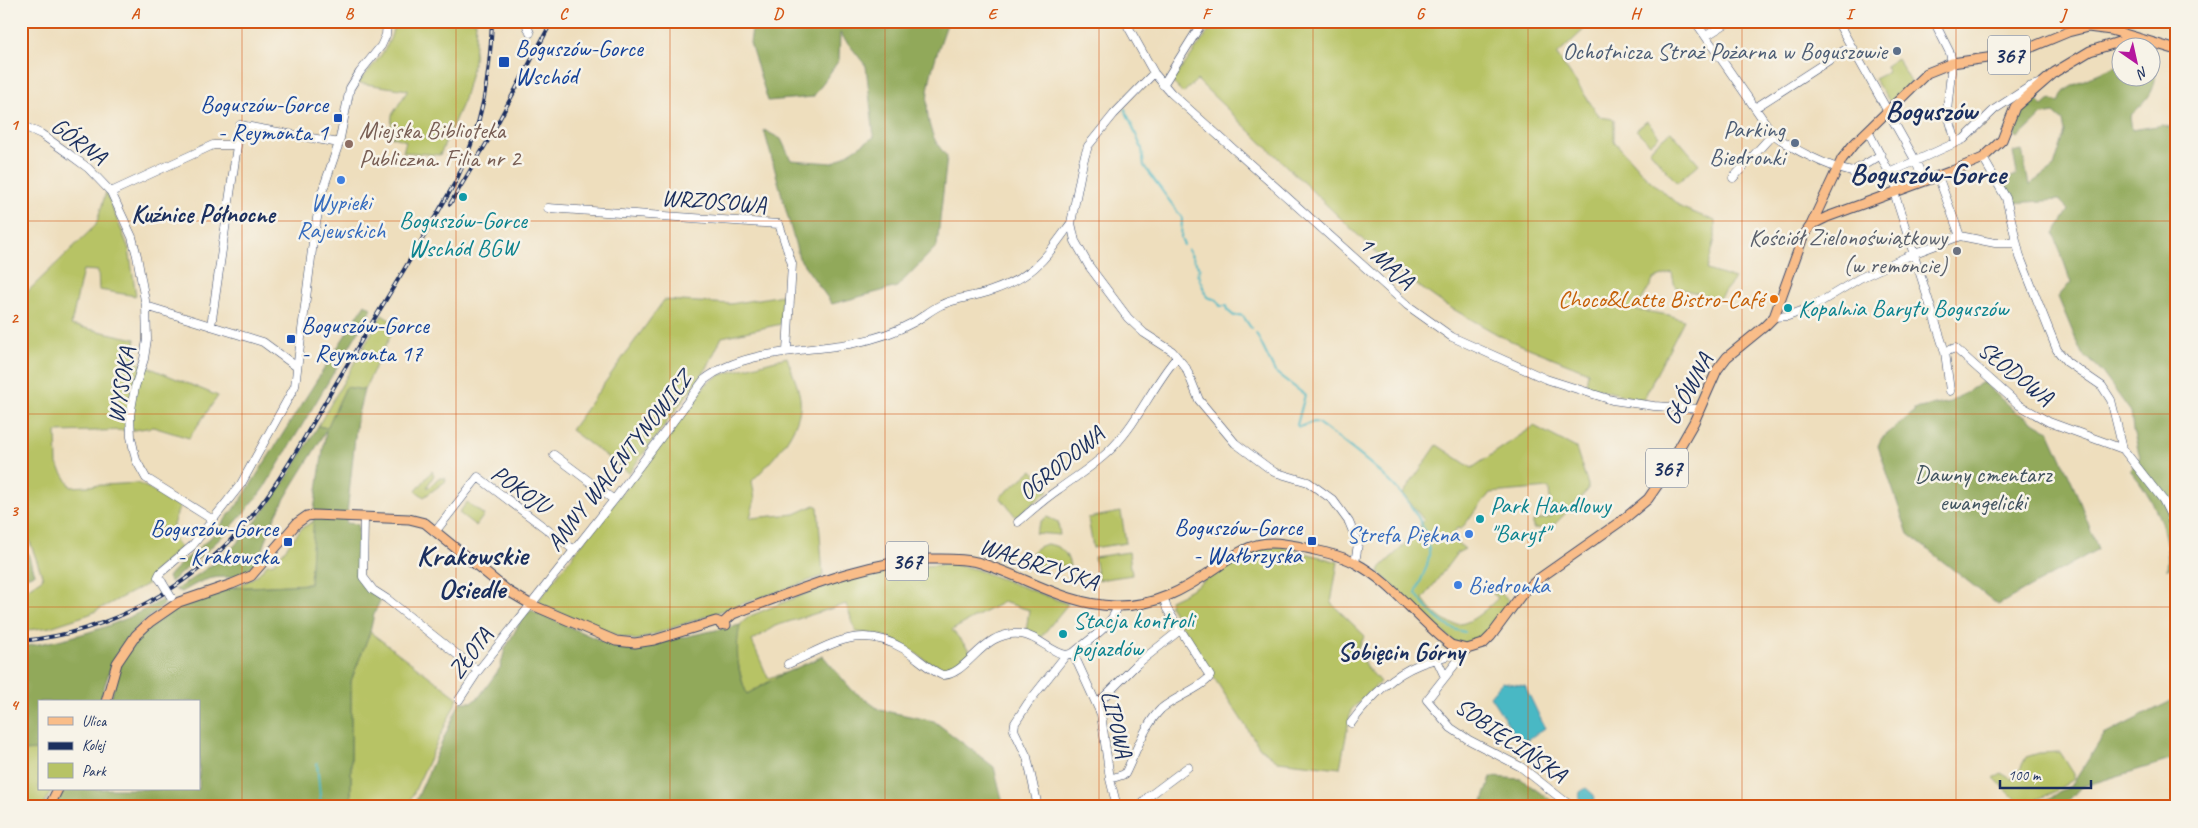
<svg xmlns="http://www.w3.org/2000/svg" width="2198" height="828" viewBox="0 0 2198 828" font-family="Caveat,sans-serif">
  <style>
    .green { fill: #b7c365; stroke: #697962 }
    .forest { fill: #91a95a; stroke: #566c5c }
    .water { fill: #4ab8c4; stroke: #327491 }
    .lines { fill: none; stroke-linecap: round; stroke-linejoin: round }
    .stream { stroke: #4ab8c4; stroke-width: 2 }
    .minor-casing { stroke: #3b496c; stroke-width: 9 }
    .major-casing { stroke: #3b496c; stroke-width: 11 }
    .minor { stroke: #fff; stroke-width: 8 }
    .major { stroke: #f9bd89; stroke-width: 9 }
    .rail-casing { stroke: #1b2f5e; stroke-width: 4 }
    .rail { stroke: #f7f3e8; stroke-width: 2; stroke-dasharray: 5.5; stroke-linecap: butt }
    .minor-bridge-casing { stroke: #3b496c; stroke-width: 9; stroke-linecap: butt }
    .minor-bridge { stroke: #fff; stroke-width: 8 }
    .grid { fill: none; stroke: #d45514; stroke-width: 1; stroke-opacity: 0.55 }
    .service-dot { fill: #5c6f8a; stroke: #f7f3e8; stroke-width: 2 }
    .transit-dot { fill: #1a4fb4; stroke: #f7f3e8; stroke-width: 2 }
    .education-dot { fill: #8d6e63; stroke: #f7f3e8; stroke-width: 2 }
    .shop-dot { fill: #3f7fe0; stroke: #f7f3e8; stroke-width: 2 }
    .culture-dot { fill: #0f9aa8; stroke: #f7f3e8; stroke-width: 2 }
    .worship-dot { fill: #6b7280; stroke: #f7f3e8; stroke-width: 2 }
    .food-dot { fill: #e8710a; stroke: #f7f3e8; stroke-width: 2 }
    .labels { text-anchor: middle; stroke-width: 5; stroke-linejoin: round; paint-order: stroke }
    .shield { fill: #f7f3e8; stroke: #5d6a87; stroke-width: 1 }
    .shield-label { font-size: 22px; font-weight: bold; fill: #1b2f5e }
    .transit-label { font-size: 24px; fill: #164399; stroke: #f7f3e8; text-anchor: end }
    .service-label { font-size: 24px; fill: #4e5e75; stroke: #f7f3e8; text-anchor: end }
    .education-label { font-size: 24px; fill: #785e54; stroke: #f7f3e8; text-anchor: start }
    .street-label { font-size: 24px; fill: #1b2f5e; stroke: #f7f3e8 }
    .shop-label { font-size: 24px; fill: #366cbe; stroke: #f7f3e8 }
    .culture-label { font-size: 24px; fill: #0d838f; stroke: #f7f3e8; text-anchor: start }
    .worship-label { font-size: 24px; fill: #5b616d; stroke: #f7f3e8; text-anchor: end }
    .food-label { font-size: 24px; fill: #c56008; stroke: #f7f3e8; text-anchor: end }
    .park-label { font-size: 24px; fill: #425460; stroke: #f7f3e8 }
    .neighbourhood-label { font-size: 25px; font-weight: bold; fill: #1b2f5e; stroke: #f7f3e8 }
    .district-label { font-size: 29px; font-weight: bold; fill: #1b2f5e; stroke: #f7f3e8 }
    .neatline { fill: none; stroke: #d45514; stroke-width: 2 }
    .grid-label { font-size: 16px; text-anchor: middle; font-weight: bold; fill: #d45514 }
  </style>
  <rect width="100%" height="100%" fill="#f7f3e8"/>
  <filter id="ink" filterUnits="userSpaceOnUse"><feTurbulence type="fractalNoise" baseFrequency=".02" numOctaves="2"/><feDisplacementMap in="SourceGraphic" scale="10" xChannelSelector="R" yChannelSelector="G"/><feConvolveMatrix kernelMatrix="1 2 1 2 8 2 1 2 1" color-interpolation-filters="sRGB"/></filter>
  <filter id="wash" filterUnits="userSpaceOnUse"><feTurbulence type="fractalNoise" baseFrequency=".0096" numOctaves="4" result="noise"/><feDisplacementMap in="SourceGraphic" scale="20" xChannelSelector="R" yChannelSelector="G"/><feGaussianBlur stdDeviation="1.12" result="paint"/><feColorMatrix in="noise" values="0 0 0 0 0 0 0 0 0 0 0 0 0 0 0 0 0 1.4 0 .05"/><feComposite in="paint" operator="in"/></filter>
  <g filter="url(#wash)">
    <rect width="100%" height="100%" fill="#eedebd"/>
    <path class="green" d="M393,21H476L474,61L464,99L440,155L403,152L406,141L391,136L392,115L408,90L358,83C371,68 396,42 393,21Z
      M1216,21H1539L1543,26L1550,21H1593L1557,55L1600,117L1614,119V141L1645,176L1682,208L1715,221V239L1707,270L1735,279L1718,299L1675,287L1672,273L1654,279L1636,310L1669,315L1684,320L1643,400L1586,386L1588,372L1504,338L1444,304L1390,266L1197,80L1183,93L1172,82Z
      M1897,58L1911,82L1890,102L1874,79L1888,72L1885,66Z
      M1647,121L1659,136L1650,144L1636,130Z
      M1671,131L1699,164L1677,183L1649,150Z
      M106,192L129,249L136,296L99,290L98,271L83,270L71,325L135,339L136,362L218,396L189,438L153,427L134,430L56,432L57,464L71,487L138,483L180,505L173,525L175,542L181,547L153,573L151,582L90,614L50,627L21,631V593L43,578L21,517V331L28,328V310L21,303V298L96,225Z
      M782,295L781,324L722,337L707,368L629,473L571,430L664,300L731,304Z
      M382,315L396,324L364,390L346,387L327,428L318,426Z
      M787,357C791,370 798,385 800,398C804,428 771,462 752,481L755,499L750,518L795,514L815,505L818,507L823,576L637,640L618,636L541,605L539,602L540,598L707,383L720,375Z
      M1534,426L1576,448L1588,485V490L1556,523L1547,529L1533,528V521L1551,517L1549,488L1490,493L1461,529L1457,528L1451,538L1465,549L1457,553L1423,599C1451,638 1468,627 1498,598L1486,588L1498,592L1508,600V605L1482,641L1465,645L1454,642L1379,573L1381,567L1415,535L1424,520L1403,494L1437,445L1472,468Z
      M1032,470L1049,490L1016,517L1000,497Z
      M432,471L434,475L427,487H430L438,478H445L446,481L424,497L416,491Z
      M467,502L484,515L476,526L459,513Z
      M1121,512L1126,543L1093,548L1088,518Z
      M1047,517L1058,522L1060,535L1035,533L1041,521Z
      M314,521L310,584L230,588C246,583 257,578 267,564L274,563L302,528Z
      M1047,544C1061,546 1067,552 1070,566H1029C1031,553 1033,547 1047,544Z
      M1280,546L1338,562L1331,603L1365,636L1357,649L1368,668L1380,682L1351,710L1340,768L1278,761L1260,748L1199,655L1169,605L1170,600C1202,587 1226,560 1257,549C1264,547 1272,547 1280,546Z
      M1129,552L1132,575L1098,580L1094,557Z
      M952,564L975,569L1068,604L1041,637L1026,632L1029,610L1003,602L952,630L971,652L951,671L944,673L908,648L881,635L856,632L846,604L775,626L752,641L768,678L785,673L747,694C740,679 731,639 741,624C743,621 747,619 750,616C790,600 830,582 873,573C899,567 925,566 952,564Z
      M370,632L458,698L407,807H351V681Z
      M39,750V789H52L43,807H21V751Z
      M2060,752L2074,774V779L2054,792L2022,806L1994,778L2001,773L2011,779L2016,777L2026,757L2039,753Z"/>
    <path class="forest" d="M753,21H948C936,57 917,101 934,138C937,145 943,151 947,157L937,246L897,287L832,304L799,258L764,130L781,139L791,160L833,163L874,137L866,66L840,33L839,60L813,97L768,101L750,43Z
      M2151,60L2156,64C2156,92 2150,97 2130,116L2132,130L2162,125L2177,129V560L2167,570C2171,535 2153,496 2130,470L2140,457L2133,430L2131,412L2098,367L2082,354L2058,297L2071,282L2054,234L2069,210L2059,200L2012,203L2001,183L2017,174L2013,152L2022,150L2029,185L2054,167L2065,132L2063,121L2054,113L2042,115L2018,138L2015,136V130L2011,127L2017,113L2034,97L2043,106L2051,99L2059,103C2060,100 2062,95 2064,92C2068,86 2112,67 2120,65V78H2150Z
      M365,304L372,309L266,485C237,525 208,552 170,582L168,577L173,571L211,537L241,500Z
      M1983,382L2013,410L2049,431L2073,484L2098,549L1998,605L1908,534L1878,446L1881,439L1914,412V409L1950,402Z
      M346,387L364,390L357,418L346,523L358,524L360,579L381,599L374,614L370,632L351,681V807H55L64,789H199V702H110L120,664L139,637L158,621L189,600L230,588L310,584L314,510L326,430C310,460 289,488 274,519C264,539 266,559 243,573C233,579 223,576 213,578C202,580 192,586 182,592L175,590C196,576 216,563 234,546C269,511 293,468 318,426L327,428Z
      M21,530L34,574L21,579Z
      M163,599L164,605C122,637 114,651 100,702H39V750L21,751V647C72,639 120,626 163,599Z
      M531,610L615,647H636L740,625C735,649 737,672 747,694L785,673L823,656L852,690L880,710L934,721L994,767L1004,807H413L460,702H472L479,697L500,668L505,649L523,617Z
      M2177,698V758L2081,787L2067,802L2066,807H2028L2050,798L2072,785L2104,735Z
      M1491,777L1521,779L1560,807H1481Z"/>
    <path class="water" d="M1502,682L1525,686L1545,728L1521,744L1490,696Z
      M1586,788L1594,795L1595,800L1584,806L1579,800L1580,792Z"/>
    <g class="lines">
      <path class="stream" d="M1125,109L1142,149L1144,166L1182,218L1181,239L1184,245
        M1188,250L1200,269L1198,275L1207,297L1217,300L1220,306H1226L1227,310L1234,316L1239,315L1243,316L1251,328
        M1256,333L1275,372L1305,395L1297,425L1299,427L1314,422L1318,423C1357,453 1424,497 1429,550C1431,564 1419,580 1416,594C1429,611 1443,629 1465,632
        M317,763L321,807"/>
    </g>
  </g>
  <g filter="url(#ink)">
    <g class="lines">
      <defs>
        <path id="minor" d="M525,21L530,33
          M1125,21L1154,73L1171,93L1407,305L1452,337L1546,379L1612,400L1654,406L1699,409
          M1695,21L1773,134C1794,150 1826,166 1852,172L1881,155
          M1837,21L1914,158L1924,180
          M1934,21L1950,53L1952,63L1947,111L1956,142
          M1706,36L1730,21
          M1154,73L1114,114L1088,146L1083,162L1071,223L1075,241L1089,266L1128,318L1144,333L1172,351L1186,368L1199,400L1235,443L1274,472L1308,482L1333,500L1349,522L1358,544L1355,563
          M1163,85L1203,21
          M1755,108L1851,46
          M21,125L41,134L65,151L88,168L111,192L132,237L137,256L146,306L147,339L144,359L135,387L130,415L131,437L136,460L146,478L213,520
          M1868,131L1898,190
          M1983,158L2006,198L2020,257L2057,350L2067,362L2102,386L2111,400L2123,449L2163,500L2170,514L2177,541
          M1891,172L1964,139L1995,109L2029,87L2041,83
          M1938,176L1960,236
          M1733,178L1773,134
          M111,192L213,145H236
          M1894,192L1945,352L1950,391
          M548,208L779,224L792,264L787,351
          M146,306L263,342L297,367
          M1774,317L1788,316L1812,307L1860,278L1915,253L1960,236L1995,243H2016
          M211,326L240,125L339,143
          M1945,352L1955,348L2019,405L2049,422L2123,449
          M554,455L614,500
          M364,517L363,577L373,590L387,599L478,671
          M1018,522C1031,511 1044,499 1059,489C1078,475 1097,464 1113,447C1139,420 1153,385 1177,357
          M435,532L478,477L574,550
          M162,582L158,577L160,573L192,546L241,484L295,386L314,234L322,192L339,143L350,88L360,72L381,46L386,35L387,21
          M1467,649L1427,700L1451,728L1469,740L1521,767L1572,807
          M1073,653L1101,714L1110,779L1117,807
          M1437,660L1445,677
          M788,664C830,646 859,622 904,649C917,657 928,669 942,675C968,676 982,629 1021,634C1038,636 1050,652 1066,655
          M459,700L478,671L614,500L704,380C744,349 807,352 854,343C874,339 894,333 912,323C922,318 930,310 941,305C955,298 973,297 988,292C1034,277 1044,260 1071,223
          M1097,702L1101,700L1137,664L1180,630
          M1351,723C1368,700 1390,676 1418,665C1433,659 1450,656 1465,650
          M1110,779L1125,774C1136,752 1144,726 1161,709C1173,698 1204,687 1210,676L1167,609L1164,599
          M1038,807L1027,757L1014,730L1015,723L1028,703L1066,655L1073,653C1090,639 1111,627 1118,606
          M1140,807L1148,797L1188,767"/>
        <path id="major" d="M1811,225L1842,159L1853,145L1927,73L1952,63L2015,54L2068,32L2088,27L2111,30L2138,38
          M721,625L733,614C797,591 860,562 929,559C945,559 961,558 977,562C1023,575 1065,605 1115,606C1154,607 1184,590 1216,568C1253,542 1261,538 1306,548C1322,552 1341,555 1355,563C1392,582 1418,620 1451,645L1467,649L1483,644L1491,636L1522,594L1537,580L1624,519L1648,499L1659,483L1694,422L1717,370L1727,357L1765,326L1774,317L1803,237L1811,225L1827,217L1952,171L1983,158L2002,140L2015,107L2055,72L2090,51L2122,41L2141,39L2177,50
          M106,702L117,663L136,635L150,622L179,602L232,584L251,576L297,523L307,516L314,515L409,519L425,523L508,591L530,604L616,641L635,643L654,640L716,621L726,625
          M49,807L58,789"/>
      </defs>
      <use href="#minor" class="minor-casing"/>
      <use href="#major" class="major-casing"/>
      <use href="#minor" class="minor"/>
      <use href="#major" class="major"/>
      <defs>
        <path id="rail" d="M450,204L489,139L552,21
          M21,641C110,633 196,586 252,516C289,470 316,416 347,365C383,303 422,242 457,179C482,126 490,79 492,21"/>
      </defs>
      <use href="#rail" class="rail-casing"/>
      <use href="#rail" class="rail"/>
      <defs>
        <path id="minor-bridge" d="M162,582L171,597"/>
      </defs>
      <use href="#minor-bridge" class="minor-bridge-casing"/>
      <use href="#minor-bridge" class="minor-bridge"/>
    </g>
  </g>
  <path class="grid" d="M242,21V807M456,21V807M670,21V807M885,21V807M1099,21V807M1313,21V807M1528,21V807M1742,21V807M1956,21V807M21,221H2177M21,414H2177M21,607H2177"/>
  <g class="service-dot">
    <circle cx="1897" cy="51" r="5"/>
    <circle cx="1795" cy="143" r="5"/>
  </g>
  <g class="transit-dot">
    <rect x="498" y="56" width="12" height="12" rx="2.5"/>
    <rect x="333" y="113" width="10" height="10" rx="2.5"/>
    <rect x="286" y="334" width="10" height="10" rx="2.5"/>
    <rect x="1307" y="536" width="10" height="10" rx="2.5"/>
    <rect x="283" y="537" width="10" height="10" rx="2.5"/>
  </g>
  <circle class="education-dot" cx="349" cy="144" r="5"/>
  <g class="shop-dot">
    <circle cx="341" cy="180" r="5"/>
    <circle cx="1469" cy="534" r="5"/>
    <circle cx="1458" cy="585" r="5"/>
  </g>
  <g class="culture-dot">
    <circle cx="463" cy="197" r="5"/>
    <circle cx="1788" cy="308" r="5"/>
    <circle cx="1480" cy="519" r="5"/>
    <circle cx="1063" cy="634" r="5"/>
  </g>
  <circle class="worship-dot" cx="1957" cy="251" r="5"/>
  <circle class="food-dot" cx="1774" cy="299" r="5"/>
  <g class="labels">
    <g class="shield">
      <rect x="1988" y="35.5" width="42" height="39" rx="4"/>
      <rect x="1646" y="448.5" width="42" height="39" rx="4"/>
      <rect x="886" y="541.5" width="42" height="39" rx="4"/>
    </g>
    <g class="shield-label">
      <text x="2009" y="63">367</text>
      <text x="1667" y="476">367</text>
      <text x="907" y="569">367</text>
    </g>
    <g class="transit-label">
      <text x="515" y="56" text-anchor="start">Boguszów-Gorce<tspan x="515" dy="28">Wschód</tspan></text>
      <text x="328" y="112">Boguszów-Gorce<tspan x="328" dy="28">- Reymonta 1</tspan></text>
      <text x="301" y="333" text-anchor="start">Boguszów-Gorce<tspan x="301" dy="28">- Reymonta 17</tspan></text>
      <text x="1302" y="535">Boguszów-Gorce<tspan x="1302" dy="28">- Wałbrzyska</tspan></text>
      <text x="278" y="536">Boguszów-Gorce<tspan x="278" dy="28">- Krakowska</tspan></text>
    </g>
    <g class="service-label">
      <text x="1887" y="59">Ochotnicza Straż Pożarna w Boguszowie</text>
      <text x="1785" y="137">Parking<tspan x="1785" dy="28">Biedronki</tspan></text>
    </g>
    <g class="education-label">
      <text x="359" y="138">Miejska Biblioteka<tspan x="359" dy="28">Publiczna. Filia nr 2</tspan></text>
    </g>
    <g class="street-label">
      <text transform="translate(79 141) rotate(37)" y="8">GÓRNA</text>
      <text transform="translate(714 201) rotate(4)" y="8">WRZOSOWA</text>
      <text transform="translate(1387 262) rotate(42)" y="8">1 MAJA</text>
      <text transform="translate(2016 373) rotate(38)" y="8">SŁODOWA</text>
      <text transform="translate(121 385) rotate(-81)" y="8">WYSOKA</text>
      <text transform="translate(1688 389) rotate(-61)" y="8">GŁÓWNA</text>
      <text transform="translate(619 461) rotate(-52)" y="8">ANNY WALENTYNOWICZ</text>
      <text transform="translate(1061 463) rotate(-39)" y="8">OGRODOWA</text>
      <text transform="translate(521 489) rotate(35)" y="8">POKOJU</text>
      <text transform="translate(1039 564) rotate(18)" y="8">WAŁBRZYSKA</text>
      <text transform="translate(470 653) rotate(-53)" y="8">ZŁOTA</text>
      <text transform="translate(1117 724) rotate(76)" y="8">LIPOWA</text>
      <text transform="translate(1511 740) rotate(35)" y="8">SOBIĘCIŃSKA</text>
    </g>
    <g class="shop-label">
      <text x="341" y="210">Wypieki<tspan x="341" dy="28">Rajewskich</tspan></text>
      <text x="1459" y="542" text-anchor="end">Strefa Piękna</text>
      <text x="1468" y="593" text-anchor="start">Biedronka</text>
    </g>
    <g class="culture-label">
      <text x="463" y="228" text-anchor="middle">Boguszów-Gorce<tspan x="463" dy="28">Wschód BGW</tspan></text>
      <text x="1798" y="316">Kopalnia Barytu Boguszów</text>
      <text x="1490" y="513">Park Handlowy<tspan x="1490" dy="28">"Baryt"</tspan></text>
      <text x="1073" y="628">Stacja kontroli<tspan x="1073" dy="28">pojazdów</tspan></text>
    </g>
    <g class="worship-label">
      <text x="1947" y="245">Kościół Zielonoświątkowy<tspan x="1947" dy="28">(w remoncie)</tspan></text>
    </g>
    <g class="food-label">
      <text x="1764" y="307">Choco&amp;Latte Bistro-Café</text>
    </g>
    <g class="park-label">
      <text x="1983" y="482">Dawny cmentarz<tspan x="1983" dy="28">ewangelicki</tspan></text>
    </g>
    <g class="neighbourhood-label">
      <text x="203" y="222">Kuźnice Północne</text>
      <text x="1401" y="660">Sobięcin Górny</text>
    </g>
    <g class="district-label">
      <text x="1931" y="120">Boguszów</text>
      <text x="1928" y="183">Boguszów-Gorce</text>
      <text x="472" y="565">Krakowskie<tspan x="472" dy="33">Osiedle</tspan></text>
    </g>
  </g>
  <rect width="2198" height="828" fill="none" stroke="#f7f3e8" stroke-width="55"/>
  <rect x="38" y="700" width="162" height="90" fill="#f7f3e8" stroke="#9fa5b1"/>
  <rect x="48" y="717" width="25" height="8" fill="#f9bd89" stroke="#9fa5b1"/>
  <text x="82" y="726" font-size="15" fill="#1b2f5e">Ulica</text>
  <rect x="48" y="742" width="25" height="8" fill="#1b2f5e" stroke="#9fa5b1"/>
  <text x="82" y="750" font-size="15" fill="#1b2f5e">Kolej</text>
  <rect x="48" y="763" width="25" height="15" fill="#b7c365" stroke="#9fa5b1"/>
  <text x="82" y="776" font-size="15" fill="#1b2f5e">Park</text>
  <g transform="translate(2136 62) rotate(146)"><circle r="24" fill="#f7f3e8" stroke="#9fa5b1"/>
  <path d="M0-4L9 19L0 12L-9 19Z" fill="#b5179e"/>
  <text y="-8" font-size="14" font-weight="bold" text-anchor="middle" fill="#1b2f5e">N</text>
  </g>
  <path d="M2000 780v8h91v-8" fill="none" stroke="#1b2f5e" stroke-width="2.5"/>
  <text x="2008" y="780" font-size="15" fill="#1b2f5e" stroke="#f7f3e8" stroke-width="4" paint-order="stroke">100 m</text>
  <rect x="28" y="28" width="2142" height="772" class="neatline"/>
  <g class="grid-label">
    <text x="135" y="19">A</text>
    <text x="349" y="19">B</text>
    <text x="563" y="19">C</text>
    <text x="778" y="19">D</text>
    <text x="992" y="19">E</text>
    <text x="1206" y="19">F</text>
    <text x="1420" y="19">G</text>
    <text x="1635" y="19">H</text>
    <text x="1849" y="19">I</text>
    <text x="2063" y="19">J</text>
    <text x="14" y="130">1</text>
    <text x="14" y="323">2</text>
    <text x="14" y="516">3</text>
    <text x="14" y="710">4</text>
  </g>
</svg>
